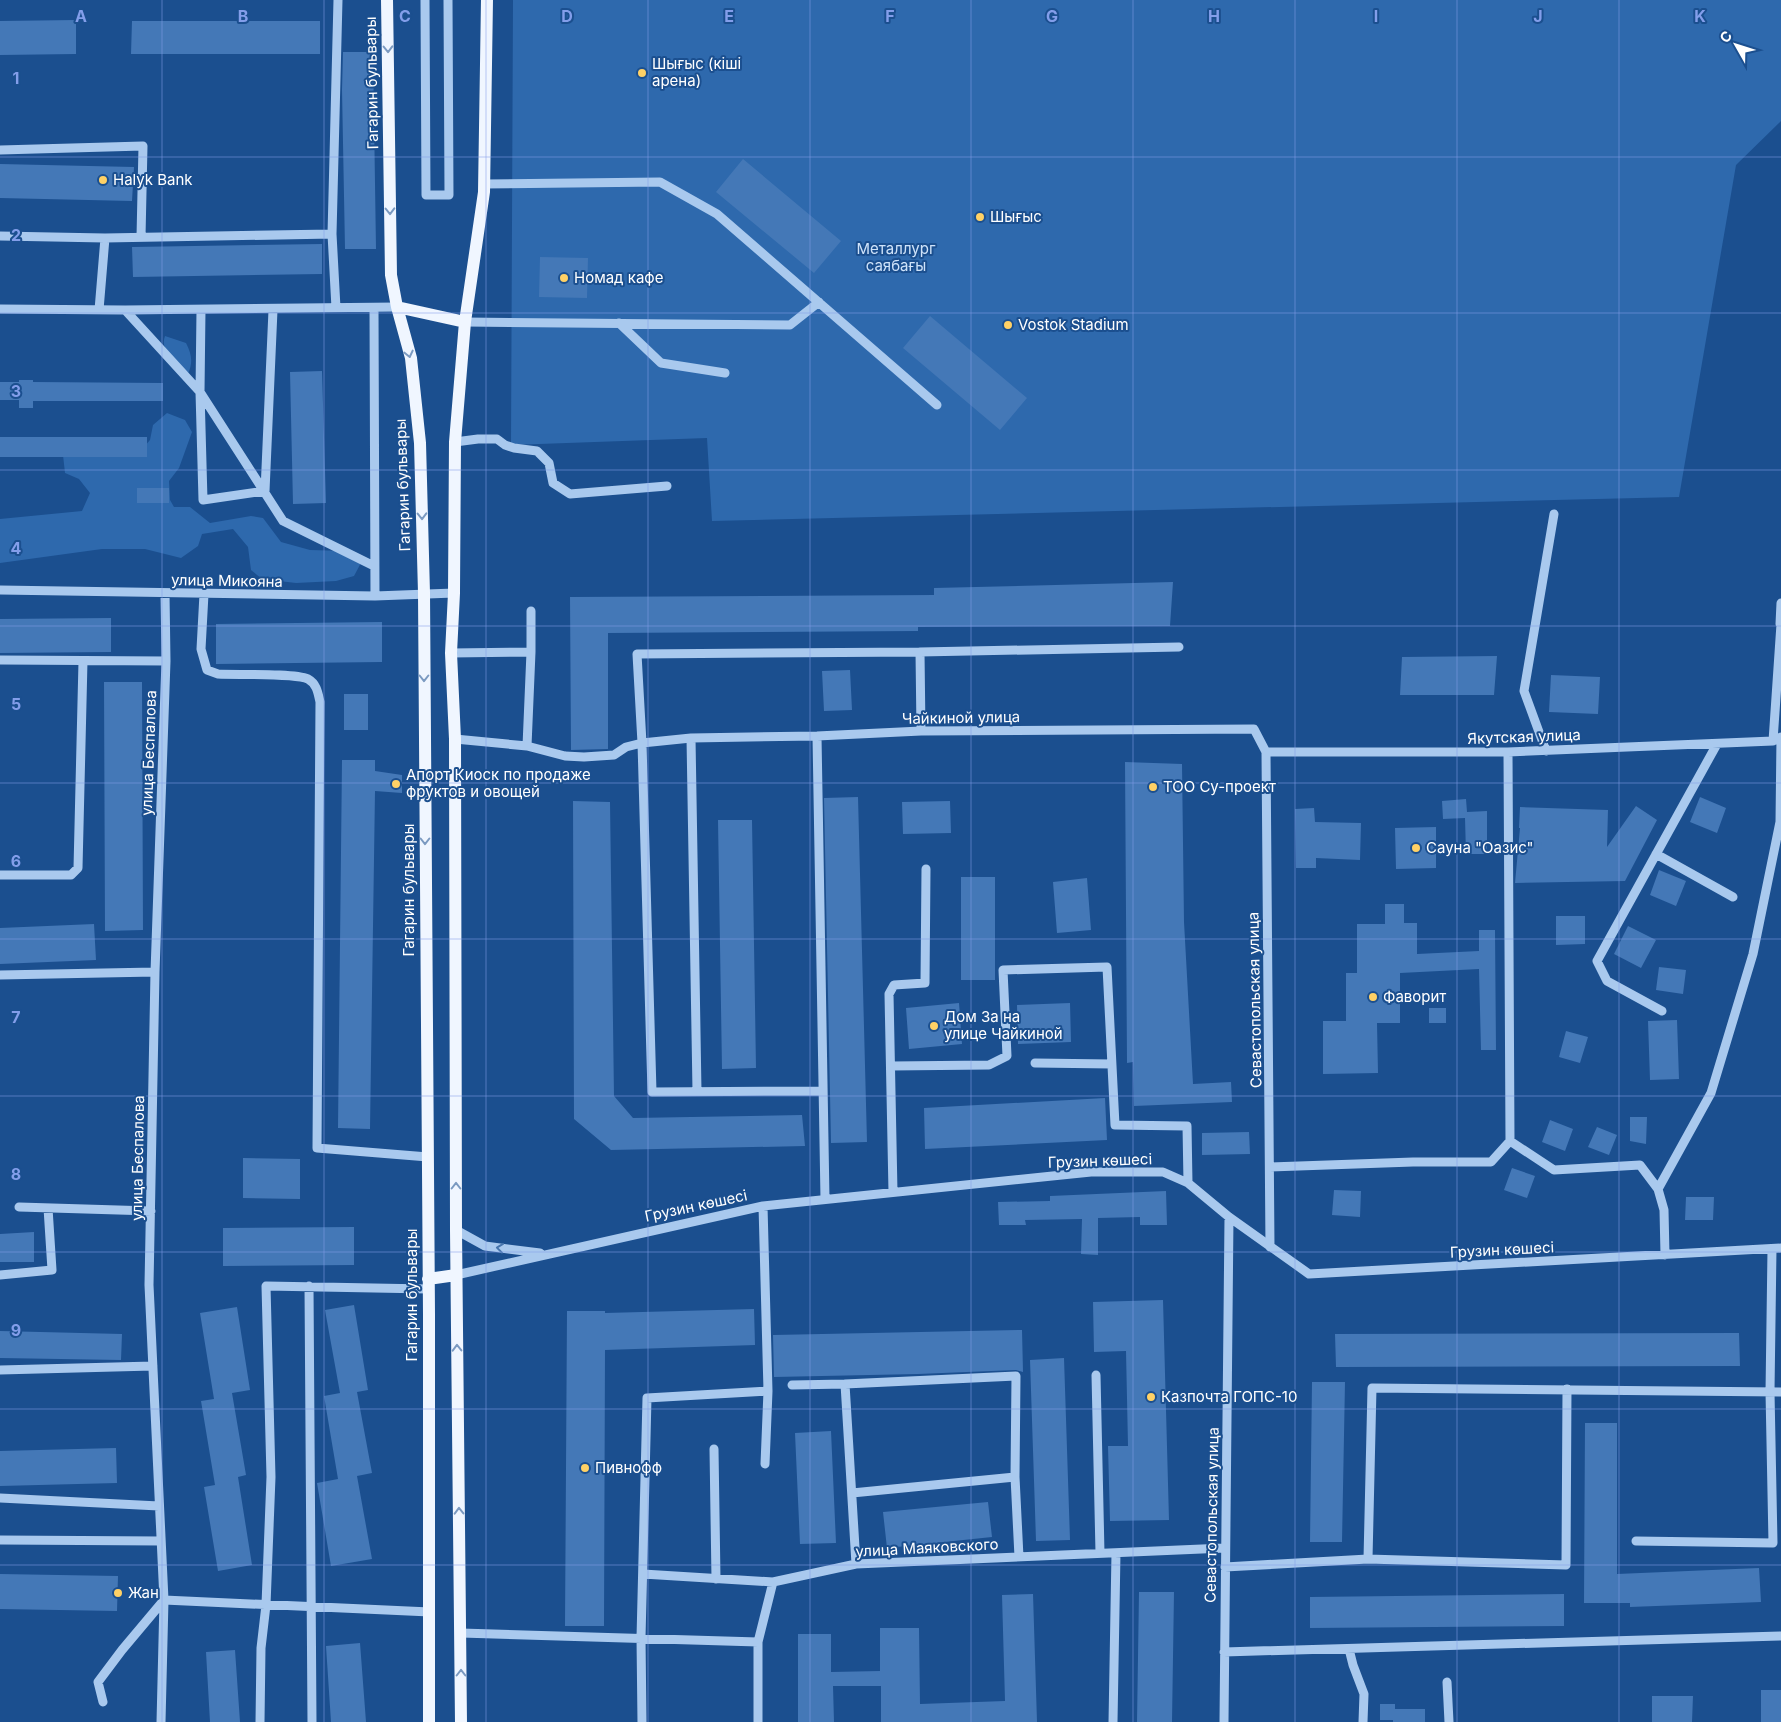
<svg xmlns="http://www.w3.org/2000/svg" width="1781" height="1722" viewBox="0 0 1781 1722" font-family="Inter,sans-serif">
  <style>
    .green { fill: #2e69ad }
    .building { fill: #4478b7 }
    .lines { fill: none; stroke-linecap: round; stroke-linejoin: round }
    .minor { stroke: #a9c9ee; stroke-width: 9 }
    .major { stroke: #f0f6ff; stroke-width: 12 }
    .oneway { stroke: #7b9ac1 }
    .oneway2 { stroke: #4674ac }
    .grid { fill: none; stroke: #839eea; stroke-width: 1; stroke-opacity: 0.55 }
    .poi-dot { fill: #ffd166; stroke: #1b4f8f; stroke-width: 2 }
    .labels { text-anchor: middle; stroke-width: 4; stroke-linejoin: round; paint-order: stroke }
    .poi-label { font-size: 15px; fill: #fff; stroke: #1b4f8f; text-anchor: start }
    .street-label { font-size: 15px; fill: #fff; stroke: #1b4f8f }
    .park-label { font-size: 15px; fill: #cfe3fa; stroke: #1b4f8f }
    .grid-label { font-size: 16px; text-anchor: middle; font-weight: bold; fill: #839eea; stroke: #1b4f8f; stroke-width: 4; stroke-linejoin: round; paint-order: stroke }
  </style>
  <rect width="100%" height="100%" fill="#1b4f8f"/>
  <path class="green" d="M513,0H1781V121L1736,165L1679,497L712,521L707,438L511,445Z
    M165,336L186,343C192,355 193,362 188,374C178,364 159,352 165,336Z
    M167,413L185,420L192,432L179,468L169,481L170,500L174,507H190L210,523L251,516L263,518L281,542L310,550L344,551L363,559L354,576L336,581L296,583L262,579L251,570L248,547L233,529L202,534L198,546L181,558L145,549H102L0,563V519L82,511L90,493L79,479L65,473L63,455L138,454L150,440L153,425Z"/>
  <path class="building" d="M76,20V54L0,55V21Z
    M132,21H320V54H131Z
    M343,52H373L376,249H345L342,90Z
    M743,159L841,241L814,273L716,192Z
    M0,164L134,167L132,201L0,198Z
    M322,244V274L133,277L132,247Z
    M540,257L588,258L587,298L539,297Z
    M930,316L1027,398L1000,430L903,348Z
    M322,371L326,503L293,504L290,372Z
    M19,380H33V382L163,383V401H33V408H19V400H0V382H19Z
    M0,437H147V457H0Z
    M137,488H169V503H137Z
    M1173,582L1170,626L918,627V631L608,633V749L571,750L570,597L934,595V588Z
    M111,618V652L0,653V619Z
    M382,622V662L216,664V624Z
    M1497,656L1494,695H1400L1402,657Z
    M850,670L852,710L824,711L822,671Z
    M1551,675L1600,677L1598,714L1549,712Z
    M104,682H142L143,930L105,931Z
    M344,694H368V730H344Z
    M342,760H375V771L402,775V793L375,791L370,1129L338,1128Z
    M1125,762L1182,764L1184,922L1193,1084L1231,1082L1232,1102L1134,1106L1133,1062L1127,1063Z
    M858,797L867,1142L831,1143L824,798Z
    M1700,797L1726,808L1717,833L1690,822Z
    M1466,799L1467,812L1487,811V854H1466L1465,818L1443,819L1442,801Z
    M573,801L610,802L614,1096L633,1118L802,1115L805,1146L611,1150L574,1119Z
    M950,801L951,833L903,834L902,802Z
    M1636,806L1657,820L1625,881L1515,883L1520,828H1519L1520,807L1608,810L1607,847Z
    M1314,808L1315,822L1361,823L1360,860L1316,858V868H1296L1295,809Z
    M718,820H752L756,1068L722,1069Z
    M1436,827V868L1396,869L1395,828Z
    M1659,870L1686,881L1676,906L1650,895Z
    M961,877H995V980H961Z
    M1087,878L1091,930L1057,933L1053,882Z
    M1385,904H1404V923H1417V954L1479,951V930H1495L1496,1050H1481L1479,969L1400,973V1023H1377L1378,1073L1323,1074V1021H1346V973H1357V924H1385Z
    M1556,916H1585V944L1556,945Z
    M94,924L96,960L0,964V928Z
    M1628,926L1656,940L1641,968L1614,954Z
    M1659,967L1686,970L1683,994L1656,990Z
    M959,1003L962,1044L909,1049L906,1008Z
    M1070,1003L1071,1042L1018,1044L1017,1005Z
    M1429,1008H1446V1023H1429Z
    M1677,1020L1679,1079L1650,1080L1648,1021Z
    M1566,1031L1588,1037L1580,1063L1559,1057Z
    M1105,1098L1107,1140L925,1149L924,1108Z
    M1630,1117H1647L1646,1144L1630,1141Z
    M1550,1120L1573,1129L1565,1151L1542,1142Z
    M1597,1127L1617,1135L1609,1155L1588,1147Z
    M1249,1132L1250,1154L1202,1155V1133Z
    M243,1158L300,1159V1199L243,1198Z
    M1512,1168L1535,1176L1527,1198L1504,1190Z
    M1334,1190L1361,1191L1360,1217L1332,1215Z
    M1166,1191L1167,1225H1140V1217L1098,1218V1255L1081,1254L1082,1219L1025,1220L1026,1225H999L998,1202L1050,1201V1196Z
    M1686,1197H1714L1713,1220H1685Z
    M354,1227V1265L223,1266V1228Z
    M34,1232V1262H0V1234Z
    M1163,1300L1169,1520L1110,1521L1108,1446H1128L1126,1351L1094,1352L1093,1302Z
    M354,1305L368,1390L357,1392L372,1473L357,1476L372,1559L331,1566L317,1483L338,1479L324,1396L340,1393L325,1310Z
    M237,1307L250,1390L232,1393L246,1475L238,1477L252,1565L218,1571L204,1487L215,1485L201,1401L214,1399L200,1313Z
    M754,1309L755,1345L605,1350L604,1626H565L567,1311H605V1313Z
    M1022,1330L1023,1372L1016,1370L918,1374L774,1377L773,1335Z
    M0,1331L122,1334L121,1360L0,1358Z
    M1739,1333L1740,1366L1336,1367L1335,1334Z
    M1064,1358L1070,1540L1036,1541L1030,1360Z
    M1312,1382H1345L1342,1542H1310Z
    M1585,1423H1617V1574L1759,1568L1761,1602L1630,1607V1603H1584Z
    M831,1431L836,1543L800,1544L795,1433Z
    M116,1448L117,1483L0,1486V1451Z
    M988,1502L992,1537L887,1548L883,1512Z
    M0,1574L118,1576L117,1611L0,1609Z
    M1139,1592H1174L1172,1722H1137Z
    M1033,1594L1037,1722H881V1686H833L834,1722H798V1634H831V1672L880,1671V1628H919L920,1704L1005,1701L1002,1595Z
    M1564,1594V1626L1310,1628V1597Z
    M360,1643L366,1722H331L326,1646Z
    M235,1650L240,1722H210L206,1652Z
    M1761,1690H1781V1722H1761Z
    M1652,1696H1693L1692,1722H1652Z
    M1380,1704H1395V1709H1425V1722H1393V1720H1380Z"/>
  <g class="lines">
    <path class="minor" d="M425,0L426,195H449L448,0
      M0,150L143,146L141,237
      M484,184L660,182L717,214L937,405
      M332,234L336,308
      M0,236L105,238L99,310
      M105,238L332,234L338,0
      M374,308L375,596
      M0,309L125,310L397,307
      M125,310L200,392L283,521L374,566
      M201,310L200,392L203,500L265,491L273,310
      M465,322L790,325L819,302
      M619,323L661,363L725,373
      M455,442L478,439H497L505,445L514,448L537,451L549,463L553,483L570,494L667,486
      M0,590L375,596L454,593
      M204,594L201,649L207,670L218,674C236,675 294,673 308,679C317,684 318,693 320,702L317,1148L428,1157
      M1780,624L1781,603
      M531,652V611
      M920,652L1179,647
      M451,653L531,652L527,746
      M0,660L166,661
      M817,736L825,1199
      M691,738L697,1091
      M455,739L527,746L565,756L584,757L614,755L626,747L642,743L691,738L817,736L921,731L1254,729L1266,752L1270,1247
      M1773,741L1781,624
      M1546,751L1524,691L1554,514
      M1266,752H1508L1773,741L1781,737
      M1656,854L1733,897
      M0,875H71L78,868L83,661
      M0,975L155,972
      M1662,1011L1607,981L1597,961L1717,744
      M1035,1063L1112,1064
      M891,1066L989,1065L1007,1056L1003,970L1107,967L1115,1125L1187,1126L1188,1183
      M823,1091L652,1092L642,743L637,654L920,652L921,731
      M1510,1141L1554,1170L1640,1165L1658,1189L1664,1210L1665,1255
      M1270,1167L1413,1162H1491L1510,1141L1508,752
      M1658,1189L1711,1093L1753,954L1780,822L1781,737
      M893,1192L889,994L894,985L925,983L926,869
      M19,1207L151,1211
      M456,1230L485,1246L540,1253
      M0,1275L52,1270L48,1208
      M456,1275L763,1206L1091,1172H1163L1188,1183L1229,1217L1309,1274L1781,1248
      M309,1286L312,1722
      M0,1370L153,1366
      M1096,1375L1100,1553
      M792,1385L845,1384
      M714,1449L716,1579
      M765,1464L768,1391
      M852,1493L1015,1477
      M0,1498L159,1506
      M0,1540L161,1541
      M1636,1541L1773,1543L1770,1392L1772,1249
      M1368,1559L1566,1565L1567,1389
      M856,1564L845,1384L1016,1376L1015,1477L1019,1557
      M1225,1567L1368,1559L1372,1388L1781,1392
      M643,1574L773,1582
      M461,1633L758,1642
      M1349,1649L1353,1665L1364,1694L1363,1722
      M1224,1652L1781,1636
      M1447,1682L1449,1722
      M103,1702L98,1682L122,1650L164,1600L430,1612
      M161,1722L164,1600L149,1285L155,972L166,661L165,593
      M260,1722L261,1648L266,1605L271,1477L266,1286L428,1289
      M642,1722L641,1638L647,1398L768,1391L763,1206
      M758,1722V1642L773,1582L856,1564L1225,1548
      M1113,1722L1116,1553
      M1224,1722L1229,1217"/>
    <path class="major" d="M387,0L391,275L397,307L411,358L420,443L424,593L429,1314V1722
      M397,307L465,322
      M428,1279L456,1275
      M461,1722L456,1230L455,739L451,653L454,593L455,442L465,322L484,192L487,0"/>
  </g>
  <defs><path id="oneway-chevron" d="M-2-3.5L2.5 0L-2 3.5" fill="none" stroke-width="1.6" stroke-linecap="round" stroke-linejoin="round" transform="scale(1.25)"/></defs>
  <g class="oneway">
    <use href="#oneway-chevron" transform="translate(388 49) rotate(89)"/>
    <use href="#oneway-chevron" transform="translate(390 211) rotate(89)"/>
    <use href="#oneway-chevron" transform="translate(409 354) rotate(77)"/>
    <use href="#oneway-chevron" transform="translate(422 516) rotate(89)"/>
    <use href="#oneway-chevron" transform="translate(424 678) rotate(90)"/>
    <use href="#oneway-chevron" transform="translate(425 841) rotate(90)"/>
    <use href="#oneway-chevron" transform="translate(456 1186) rotate(-90)"/>
    <use href="#oneway-chevron" transform="translate(457 1348) rotate(-91)"/>
    <use href="#oneway-chevron" transform="translate(459 1511) rotate(-91)"/>
    <use href="#oneway-chevron" transform="translate(461 1673) rotate(-90)"/>
  </g>
  <use class="oneway2" href="#oneway-chevron" transform="translate(500 1248) rotate(-173)"/>
  <path class="grid" d="M162,0V1722M324,0V1722M486,0V1722M648,0V1722M810,0V1722M971,0V1722M1133,0V1722M1295,0V1722M1457,0V1722M1619,0V1722M0,157H1781M0,313H1781M0,470H1781M0,626H1781M0,783H1781M0,939H1781M0,1096H1781M0,1252H1781M0,1409H1781M0,1565H1781"/>
  <g class="poi-dot">
    <circle cx="642" cy="73" r="5"/>
    <circle cx="103" cy="180" r="5"/>
    <circle cx="980" cy="217" r="5"/>
    <circle cx="564" cy="278" r="5"/>
    <circle cx="1008" cy="325" r="5"/>
    <circle cx="396" cy="784" r="5"/>
    <circle cx="1153" cy="787" r="5"/>
    <circle cx="1416" cy="848" r="5"/>
    <circle cx="1373" cy="997" r="5"/>
    <circle cx="934" cy="1026" r="5"/>
    <circle cx="1151" cy="1397" r="5"/>
    <circle cx="585" cy="1468" r="5"/>
    <circle cx="118" cy="1593" r="5"/>
  </g>
  <g class="labels">
    <g class="poi-label">
      <text x="652" y="69">Шығыс (кіші<tspan x="652" dy="17">арена)</tspan></text>
      <text x="113" y="185">Halyk Bank</text>
      <text x="990" y="222">Шығыс</text>
      <text x="574" y="283">Номад кафе</text>
      <text x="1018" y="330">Vostok Stadium</text>
      <text x="406" y="780">Апорт Киоск по продаже<tspan x="406" dy="17">фруктов и овощей</tspan></text>
      <text x="1163" y="792">ТОО Су-проект</text>
      <text x="1426" y="853">Сауна "Оазис"</text>
      <text x="1383" y="1002">Фаворит</text>
      <text x="944" y="1022">Дом 3а на<tspan x="944" dy="17">улице Чайкиной</tspan></text>
      <text x="1161" y="1402">Казпочта ГОПС-10</text>
      <text x="595" y="1473">Пивнофф</text>
      <text x="128" y="1598">Жан</text>
    </g>
    <g class="street-label">
      <text transform="translate(372 83) rotate(-91)" y="5">Гагарин бульвары</text>
      <text transform="translate(403 485) rotate(-92)" y="5">Гагарин бульвары</text>
      <text transform="translate(227 581) rotate(1)" y="5">улица Микояна</text>
      <text transform="translate(961 718) rotate(-1)" y="5">Чайкиной улица</text>
      <text transform="translate(1524 737) rotate(-2)" y="5">Якутская улица</text>
      <text transform="translate(149 753) rotate(-88)" y="5">улица Беспалова</text>
      <text transform="translate(409 890) rotate(-90)" y="5">Гагарин бульвары</text>
      <text transform="translate(1255 1000) rotate(-91)" y="5">Севастопольская улица</text>
      <text transform="translate(138 1158) rotate(-89)" y="5">улица Беспалова</text>
      <text transform="translate(1100 1161) rotate(-2)" y="5">Грузин көшесі</text>
      <text transform="translate(696 1206) rotate(-12)" y="5">Грузин көшесі</text>
      <text transform="translate(1502 1250) rotate(-3)" y="5">Грузин көшесі</text>
      <text transform="translate(412 1295) rotate(-90)" y="5">Гагарин бульвары</text>
      <text transform="translate(1212 1515) rotate(-89)" y="5">Севастопольская улица</text>
      <text transform="translate(927 1548) rotate(-3)" y="5">улица Маяковского</text>
    </g>
    <g class="park-label">
      <text x="896" y="254">Металлург<tspan x="896" dy="17">саябағы</tspan></text>
    </g>
  </g>
  <g class="grid-label">
    <text x="81" y="22">A</text>
    <text x="243" y="22">B</text>
    <text x="405" y="22">C</text>
    <text x="567" y="22">D</text>
    <text x="729" y="22">E</text>
    <text x="890" y="22">F</text>
    <text x="1052" y="22">G</text>
    <text x="1214" y="22">H</text>
    <text x="1376" y="22">I</text>
    <text x="1538" y="22">J</text>
    <text x="1700" y="22">K</text>
    <text x="16" y="84">1</text>
    <text x="16" y="241">2</text>
    <text x="16" y="397">3</text>
    <text x="16" y="554">4</text>
    <text x="16" y="710">5</text>
    <text x="16" y="867">6</text>
    <text x="16" y="1023">7</text>
    <text x="16" y="1180">8</text>
    <text x="16" y="1336">9</text>
  </g>
  <g transform="translate(1736 45) rotate(309)" stroke="#1b4f8f" stroke-width="4" paint-order="stroke">
  <path d="M0-4L9 19L0 12L-9 19Z" fill="#ffffff"/>
  <text y="-8" font-size="14" font-weight="bold" text-anchor="middle" fill="#ffffff">С</text>
  </g>
</svg>
